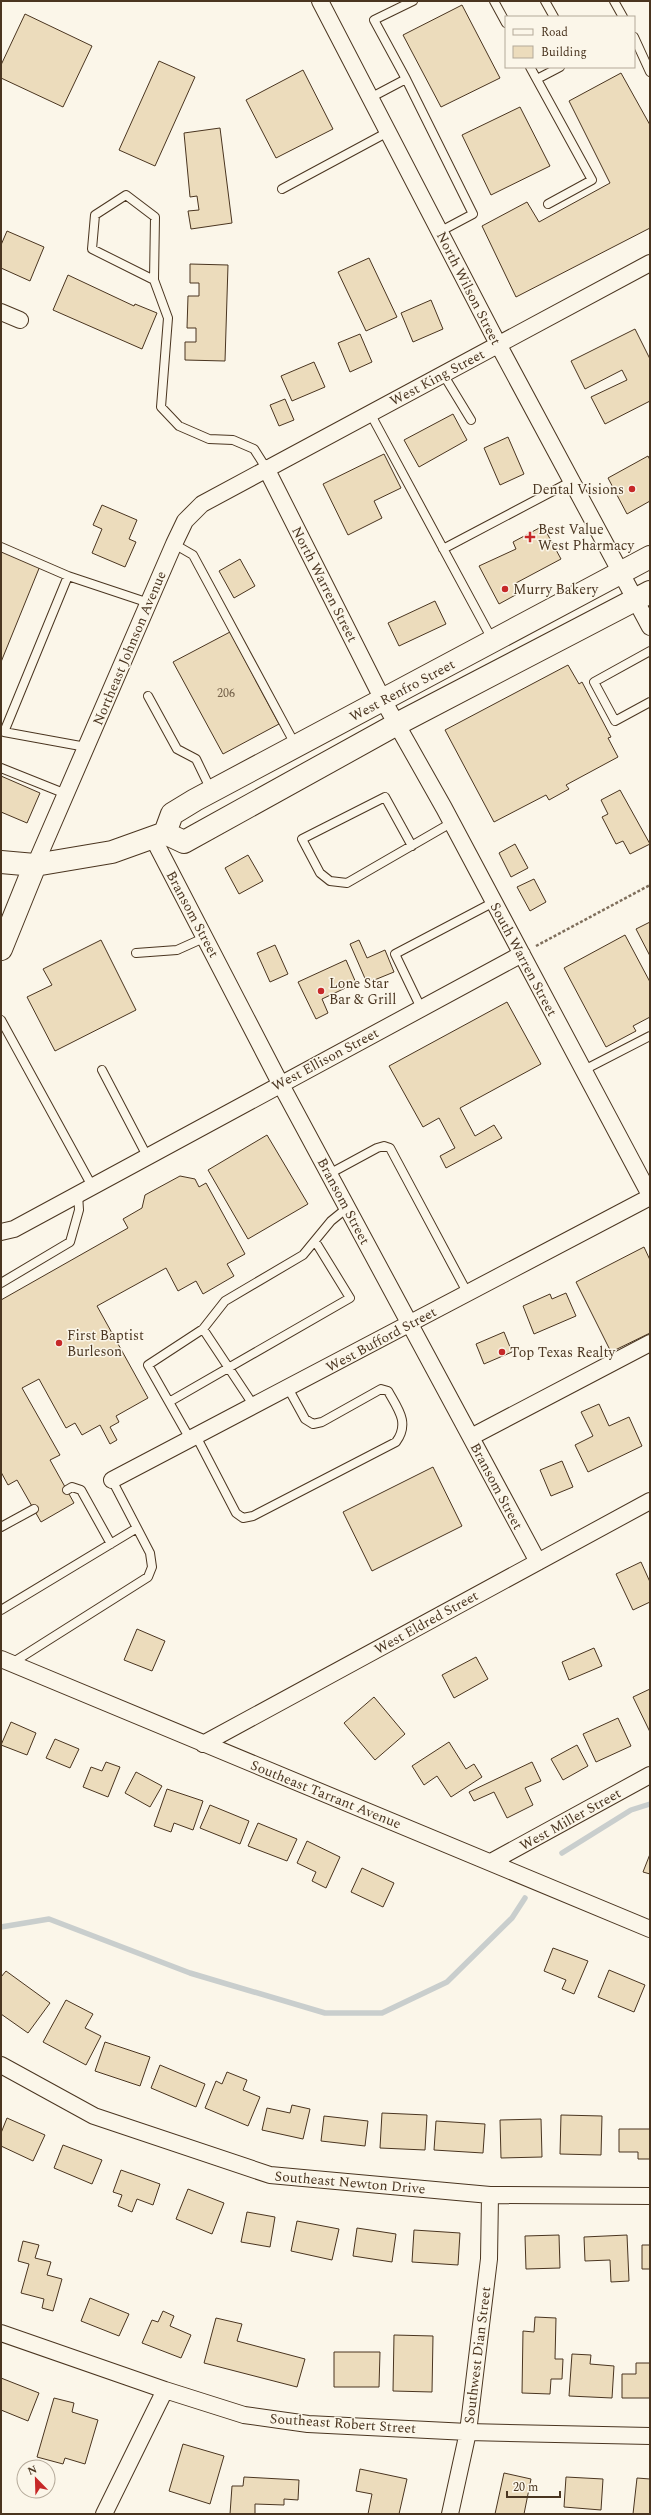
<svg xmlns="http://www.w3.org/2000/svg" width="651" height="2515" viewBox="0 0 651 2515" font-family="Spectral,serif">
  <style>
    .lines { fill: none; stroke-linecap: round; stroke-linejoin: round }
    .stream { stroke: #c9cecd; stroke-width: 5.5 }
    .building { fill: #ecdcbc; stroke: #4a3520 }
    .lane-casing { stroke: #4a3520; stroke-width: 10 }
    .street-casing { stroke: #4a3520; stroke-width: 18 }
    .secondary-casing { stroke: #4a3520; stroke-width: 24 }
    .path { stroke: #7f6f5c; stroke-width: 2.5; stroke-dasharray: 3 2; stroke-linecap: butt }
    .lane { stroke: #fbf6e9; stroke-width: 8 }
    .street { stroke: #fbf6e9; stroke-width: 16 }
    .secondary { stroke: #fbf6e9; stroke-width: 22 }
    .poi-dot { fill: #c62828; stroke: #fbf6e9; stroke-width: 1.5 }
    .labels { text-anchor: middle; stroke-width: 3; stroke-linejoin: round; paint-order: stroke }
    .number-label { font-size: 12px; fill: #725f47 }
    .street-label { font-size: 14px; fill: #4a3520; stroke: #fbf6e9 }
    .poi-label { font-size: 14px; fill: #4a3520; stroke: #fbf6e9; text-anchor: start }
  </style>
  <rect width="100%" height="100%" fill="#fbf6e9"/>
  <g class="lines">
    <path class="stream" d="M562,1853L631,1810L650,1804
      M1,1927L49,1919L190,1973L325,2013H382L447,1982L512,1918L525,1898"/>
  </g>
  <path class="building" d="M462,5L500,78L441,107L403,35Z
    M25,14L92,46L63,107L1,78V65Z
    M159,61L195,77L155,166L119,150Z
    M303,70L333,129L276,158L246,100Z
    M621,73L650,125V228L516,297L482,226L527,202L539,222L610,183L569,101Z
    M520,107L550,166L491,195L462,135Z
    M220,128L232,223L191,229L188,211L199,210L197,196L190,197L184,133Z
    M7,231L44,247L30,281L1,268V245Z
    M369,258L397,317L366,331L338,272Z
    M190,264L228,265L225,361L185,360V342H196V328H187L188,296H199V283H190Z
    M68,275L134,306L135,304L157,313L142,349L53,310Z
    M431,300L443,329L413,342L401,313Z
    M635,329L650,359V401L605,424L591,397L627,380L622,370L585,389L571,361Z
    M360,334L372,362L350,372L338,343Z
    M314,362L325,387L292,401L281,376Z
    M285,399L294,420L279,426L270,405Z
    M453,414L467,440L419,467L404,440Z
    M508,437L524,474L500,485L484,448Z
    M384,454L401,488L374,501L382,518L348,535L323,484Z
    M648,456L650,460V501L627,514L608,478Z
    M102,505L137,520L129,539L136,542L125,567L92,553L102,529L93,525Z
    M543,526L561,559L516,583L521,592L499,604L479,566L516,549L513,542Z
    M1,550L40,566L1,662Z
    M240,559L255,586L234,598L219,571Z
    M435,601L446,624L399,646L388,623Z
    M230,632L279,724L223,754L173,662Z
    M568,665L579,684L582,682L611,737L608,738L618,757L566,785L569,789L549,800L546,795L494,822L445,730Z
    M1,776L40,793L27,823L1,812Z
    M620,790L650,844L630,854L623,841L616,844L602,817L608,814L601,800Z
    M515,844L528,868L511,877L499,853Z
    M248,855L263,881L239,894L225,868Z
    M534,879L546,902L530,911L517,887Z
    M650,922V956L636,929Z
    M625,935L650,982V1017L633,1026L636,1031L606,1047L564,968Z
    M101,940L136,1010L55,1051L27,997L52,985L43,969Z
    M359,940L367,958L385,950L394,972L367,983L350,944Z
    M275,945L288,974L270,982L257,953Z
    M346,960L356,983L322,999L328,1013L316,1019L298,982Z
    M507,1002L541,1064L460,1108L475,1136L494,1125L502,1138L446,1168L440,1156L455,1148L439,1118L423,1127L389,1066Z
    M267,1135L308,1204L248,1239L208,1170Z
    M180,1176L195,1179L199,1187L206,1183L245,1254L227,1264L234,1276L203,1294L196,1281L178,1291L166,1268L97,1306L148,1398L116,1416L119,1422L110,1427L117,1440L110,1444L100,1425L82,1435L75,1423L66,1428L39,1379L22,1388L60,1455L50,1460L74,1503L41,1522L17,1480L8,1485L1,1472V1300L128,1228L123,1219L142,1208L145,1195Z
    M644,1247L650,1260V1333L611,1352L576,1282Z
    M566,1293L576,1316L534,1334L523,1306L550,1294L552,1299Z
    M504,1332L512,1352L484,1364L476,1344Z
    M599,1404L609,1426L629,1417L642,1446L588,1472L575,1445L593,1436L581,1412Z
    M562,1461L573,1487L551,1496L540,1470Z
    M433,1467L462,1526L372,1571L343,1512Z
    M641,1562L650,1582V1602L633,1610L616,1574Z
    M137,1629L165,1641L152,1671L124,1660Z
    M594,1648L602,1666L569,1680L562,1662Z
    M476,1657L488,1679L454,1698L442,1675Z
    M650,1689V1732L633,1697Z
    M374,1697L405,1734L375,1760L344,1723Z
    M618,1718L631,1746L596,1762L583,1734Z
    M11,1722L36,1733L27,1755L1,1745Z
    M55,1739L79,1749L70,1768L46,1758Z
    M449,1742L466,1769L474,1764L482,1777L451,1797L437,1776L424,1785L412,1766Z
    M577,1745L588,1766L563,1780L551,1759Z
    M106,1762L120,1767L108,1797L83,1787L91,1767L102,1771Z
    M532,1762L541,1781L525,1788L533,1805L507,1818L494,1792L474,1801L469,1792Z
    M136,1772L162,1786L150,1807L125,1793Z
    M167,1789L203,1801L193,1830L174,1823L171,1832L154,1826Z
    M210,1805L249,1821L240,1844L200,1828Z
    M258,1823L297,1839L287,1861L248,1846Z
    M307,1841L340,1857L326,1888L312,1881L316,1872L297,1863Z
    M650,1854V1874L643,1872Z
    M362,1868L394,1883L383,1907L351,1892Z
    M553,1948L588,1961L574,1994L562,1989L566,1980L544,1971Z
    M609,1970L645,1985L634,2012L598,1997Z
    M6,1971L50,2003L28,2033L1,2014V1977Z
    M66,2000L93,2014L85,2028L101,2036L86,2065L43,2042Z
    M105,2042L150,2057L140,2086L95,2071Z
    M160,2065L205,2084L196,2107L151,2088Z
    M227,2072L247,2080L243,2090L260,2097L248,2126L205,2108L216,2081L222,2084Z
    M292,2105L310,2109L303,2139L262,2130L267,2108L290,2113Z
    M382,2113L427,2115L425,2150L380,2148Z
    M561,2115L602,2116L601,2155L560,2154Z
    M324,2116L368,2121L365,2146L321,2141Z
    M7,2118L45,2135L33,2161L1,2146V2133Z
    M541,2119L542,2157L501,2158L500,2120Z
    M436,2121L485,2124L483,2153L434,2150Z
    M619,2129H650V2159H638V2152H619Z
    M63,2145L102,2160L92,2184L54,2168Z
    M121,2170L160,2184L153,2205L137,2199L132,2212L118,2206L122,2195L113,2192Z
    M188,2189L224,2203L212,2234L176,2219Z
    M247,2212L275,2217L270,2247L241,2242Z
    M297,2221L339,2229L332,2260L291,2251Z
    M357,2228L396,2234L392,2262L353,2256Z
    M414,2230L460,2233L458,2265L412,2262Z
    M559,2235L560,2268L526,2269L525,2236Z
    M627,2235L629,2281L611,2282L610,2260L585,2261L584,2237Z
    M23,2241L39,2245L35,2258L51,2262L47,2275L62,2279L53,2311L42,2308L44,2299L21,2293L29,2264L18,2261Z
    M642,2245H650V2269H642Z
    M90,2298L129,2314L119,2336L81,2321Z
    M163,2311L174,2316L170,2326L191,2335L181,2358L142,2343L152,2320L158,2322Z
    M535,2317L556,2318L555,2359H563L562,2379H551L550,2394L522,2393L523,2331L534,2332Z
    M216,2318L242,2324L237,2341L305,2359L297,2387L204,2363Z
    M394,2335L433,2336L432,2392L393,2391Z
    M334,2352H380L379,2387H334Z
    M572,2354L591,2355L590,2364L614,2366L612,2398L569,2396Z
    M636,2363H650V2398H622V2374H636Z
    M1,2378L39,2393L28,2421L1,2410Z
    M54,2398L74,2403L72,2412L98,2420L85,2464L65,2458L63,2464L37,2457Z
    M183,2444L224,2456L210,2504L169,2491Z
    M360,2469L407,2479L399,2514H368L372,2494L356,2491Z
    M504,2473L531,2479L524,2514H495Z
    M244,2477L299,2480L298,2500L284,2499V2505L255,2504V2514H230L232,2486H243Z
    M566,2477L603,2479L601,2510L564,2507Z
    M637,2478L650,2479V2514H633Z"/>
  <g class="lines">
    <defs>
      <path id="lane" d="M413,1L374,20L406,79L473,214L441,231
        M494,1L506,23
        M545,1L554,17
        M614,1L623,17
        M634,37L650,72
        M530,67L592,180L548,204
        M537,79L560,67
        M370,98L406,79
        M282,189L388,132
        M154,280L92,249L95,215L126,195L155,217L154,280L168,318L161,407L179,426L209,439L233,440L254,449L266,468
        M443,374L471,420
        M370,413L493,641
        M174,544L193,555L296,746
        M1,547L68,576
        M443,549L572,481
        M650,651L594,682L615,721L650,702
        M148,696L177,749L196,759L211,790
        M86,747L4,732L68,576L149,603
        M1,768L66,794
        M412,846L385,797L302,839L320,873L330,881L347,883L451,823
        M136,953L177,950L206,937
        M421,1008L395,954L494,902
        M1,1020L92,1186
        M102,1070L147,1156
        M584,1070L650,1036
        M329,1174L377,1148L384,1146L390,1148L468,1294
        M1,1283L70,1242L79,1210L78,1194
        M203,1329L254,1406
        M169,1402L350,1298L315,1241
        M196,1436L236,1513L243,1518L253,1516L396,1442C410,1423 398,1409 388,1391L381,1389L322,1422L313,1424L305,1419L288,1388
        M190,1439L148,1365L203,1329L225,1301L303,1255L331,1221L347,1208
        M67,1490L72,1487L81,1490L111,1544
        M1,1527L34,1509
        M1,1610L137,1528
        M12,1663L148,1577L152,1567L150,1553L112,1480"/>
      <path id="street" d="M320,1L498,344L650,627
        M1,312L20,320
        M266,468L383,700L444,808L650,1195
        M153,838L280,1083L538,1562
        M35,865L174,544L185,521L202,504L650,263
        M1,1232L14,1229L522,954
        M471,1437L650,1343
        M112,1480L650,1197
        M1,1659L650,1929
        M203,1744L650,1501
        M491,1862L650,1775
        M1,2065L94,2116L270,2175L490,2195L650,2196
        M1,2333L165,2390L244,2415L308,2424L468,2432L650,2436
        M104,2514L165,2390
        M450,2514L468,2432L489,2259L490,2195"/>
      <path id="secondary" d="M165,833L172,814L195,800L650,557
        M1,862L35,865L112,852L165,833L184,842L397,724L650,592
        M1,949L35,865"/>
    </defs>
    <use href="#lane" class="lane-casing"/>
    <use href="#street" class="street-casing"/>
    <use href="#secondary" class="secondary-casing"/>
    <path class="path" d="M536,946L650,885"/>
    <use href="#lane" class="lane"/>
    <use href="#street" class="street"/>
    <use href="#secondary" class="secondary"/>
  </g>
  <g class="poi-dot">
    <circle cx="632" cy="489" r="4"/>
    <path d="M528 531h4v4h4v4h-4v4h-4v-4h-4v-4h4z"/>
    <circle cx="505" cy="589" r="4"/>
    <circle cx="321" cy="991" r="4"/>
    <circle cx="59" cy="1343" r="4"/>
    <circle cx="502" cy="1352" r="4"/>
  </g>
  <g class="labels">
    <g class="number-label">
      <text x="226" y="697">206</text>
    </g>
    <g class="street-label">
      <text transform="translate(469 288) rotate(63)" y="5">North Wilson Street</text>
      <text transform="translate(437 377) rotate(-28)" y="5">West King Street</text>
      <text transform="translate(325 584) rotate(63)" y="5">North Warren Street</text>
      <text transform="translate(129 648) rotate(-67)" y="5">Northeast Johnson Avenue</text>
      <text transform="translate(402 690) rotate(-28)" y="5">West Renfro Street</text>
      <text transform="translate(193 914) rotate(62)" y="5">Bransom Street</text>
      <text transform="translate(524 959) rotate(62)" y="5">South Warren Street</text>
      <text transform="translate(325 1059) rotate(-28)" y="5">West Ellison Street</text>
      <text transform="translate(344 1201) rotate(62)" y="5">Bransom Street</text>
      <text transform="translate(381 1339) rotate(-28)" y="5">West Bufford Street</text>
      <text transform="translate(497 1486) rotate(62)" y="5">Bransom Street</text>
      <text transform="translate(426 1622) rotate(-29)" y="5">West Eldred Street</text>
      <text transform="translate(326 1794) rotate(22)" y="5">Southeast Tarrant Avenue</text>
      <text transform="translate(570 1819) rotate(-29)" y="5">West Miller Street</text>
      <text transform="translate(350 2182) rotate(5)" y="5">Southeast Newton Drive</text>
      <text transform="translate(477 2355) rotate(-83)" y="5">Southwest Dian Street</text>
      <text transform="translate(343 2423) rotate(4)" y="5">Southeast Robert Street</text>
    </g>
    <g class="poi-label">
      <text x="624" y="494" text-anchor="end">Dental Visions</text>
      <text x="538" y="534">Best Value<tspan x="538" dy="16">West Pharmacy</tspan></text>
      <text x="513" y="594">Murry Bakery</text>
      <text x="329" y="988">Lone Star<tspan x="329" dy="16">Bar &amp; Grill</tspan></text>
      <text x="67" y="1340">First Baptist<tspan x="67" dy="16">Burleson</tspan></text>
      <text x="510" y="1357">Top Texas Realty</text>
    </g>
  </g>
  <rect width="651" height="2515" fill="none" stroke="#4a3520" stroke-width="4"/>
  <rect x="505" y="16" width="130" height="52" fill="#fbf6e9" stroke="#b4a999"/>
  <rect x="513" y="29" width="20" height="6" fill="#fbf6e9" stroke="#b4a999"/>
  <text x="541" y="36" font-size="12" fill="#4a3520">Road</text>
  <rect x="513" y="46" width="20" height="12" fill="#ecdcbc" stroke="#b4a999"/>
  <text x="541" y="56" font-size="12" fill="#4a3520">Building</text>
  <g transform="translate(36 2479) rotate(337)"><circle r="19" fill="#fbf6e9" stroke="#b4a999"/>
  <path d="M0-3L7 15L0 10L-7 15Z" fill="#c62828"/>
  <text y="-6" font-size="11" font-weight="bold" text-anchor="middle" fill="#4a3520">N</text>
  </g>
  <path d="M507 2491v6h53v-6" fill="none" stroke="#4a3520" stroke-width="2"/>
  <text x="513" y="2491" font-size="12" fill="#4a3520" stroke="#fbf6e9" stroke-width="3" paint-order="stroke">20 m</text>
</svg>
